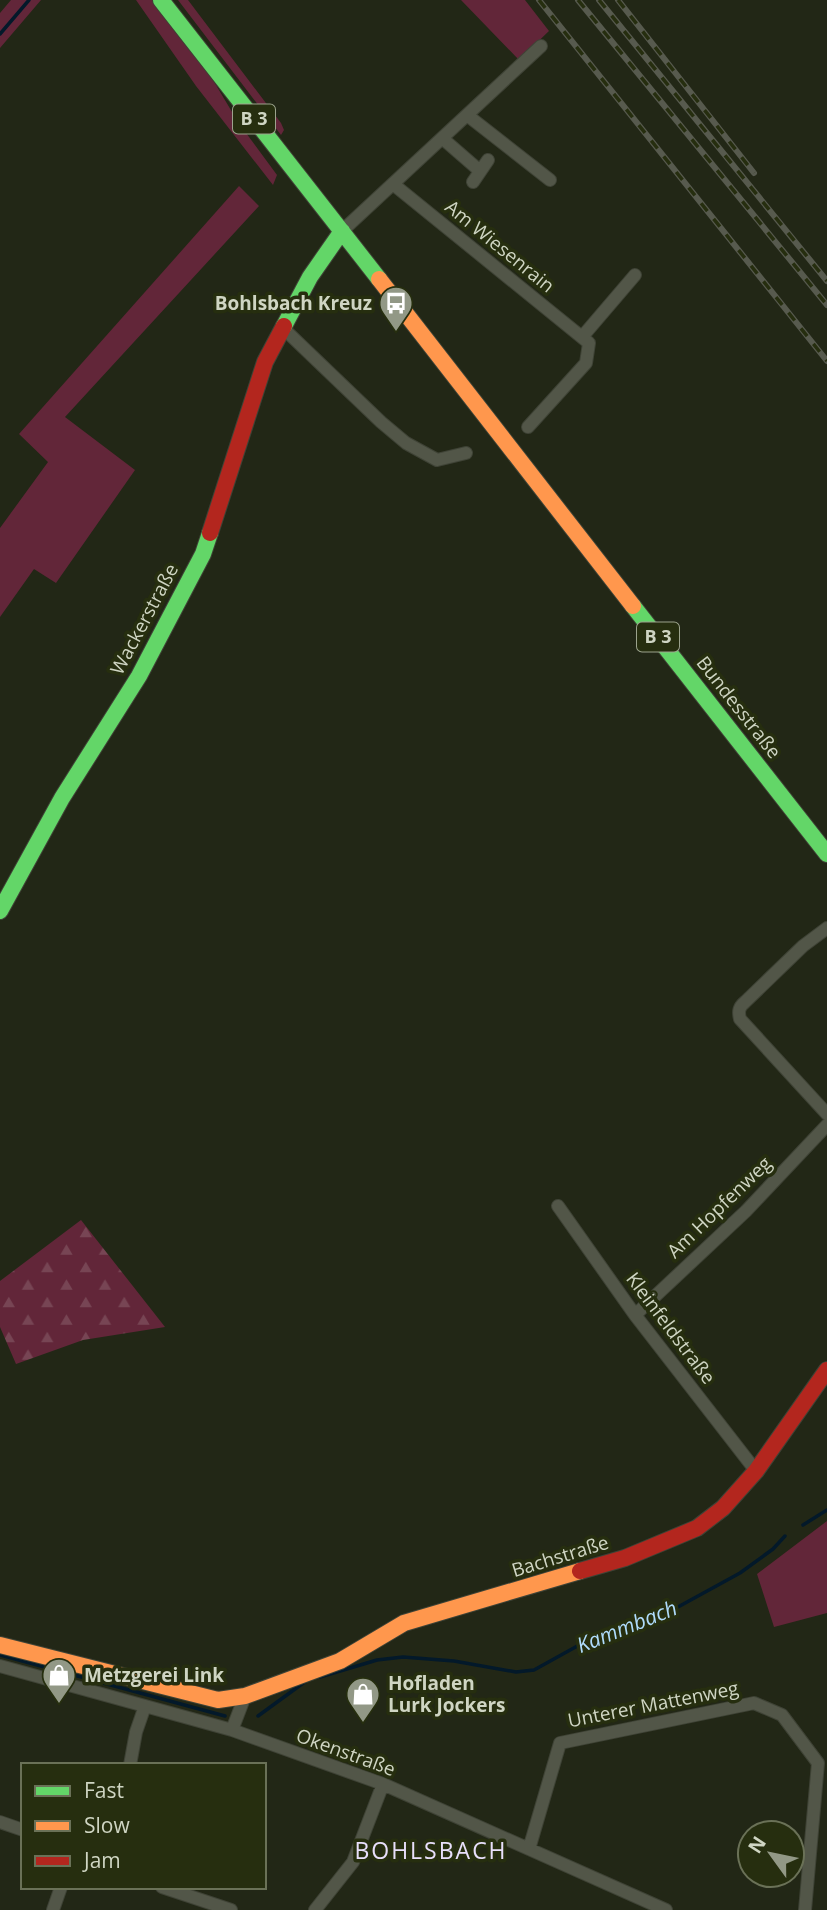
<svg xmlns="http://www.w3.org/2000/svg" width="827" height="1910" viewBox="0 0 827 1910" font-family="'Open Sans',sans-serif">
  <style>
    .green { fill: #622639 }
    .forest { fill: url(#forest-firs) }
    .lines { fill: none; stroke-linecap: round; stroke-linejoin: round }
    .stream { stroke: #03192a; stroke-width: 3.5 }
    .street-casing { stroke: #3f4336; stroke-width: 14 }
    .fast-casing { stroke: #3f4336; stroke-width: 18 }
    .slow-casing { stroke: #3f4336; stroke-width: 18 }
    .jam-casing { stroke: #3f4336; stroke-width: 18 }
    .street { stroke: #525648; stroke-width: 12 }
    .fast { stroke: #63d668; stroke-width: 16 }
    .slow { stroke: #ff974d; stroke-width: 16 }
    .jam { stroke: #b3261e; stroke-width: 16 }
    .rail-casing { stroke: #575a4e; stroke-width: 6 }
    .rail { stroke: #262e0f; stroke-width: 3.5; stroke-dasharray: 10; stroke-linecap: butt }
    .labels { text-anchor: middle; stroke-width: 7; stroke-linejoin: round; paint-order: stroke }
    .shield { fill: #262e0f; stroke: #9ca38d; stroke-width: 2 }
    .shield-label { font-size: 18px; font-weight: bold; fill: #cfd5c3 }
    .street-label { font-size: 19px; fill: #cfd5c3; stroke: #262e0f }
    .poi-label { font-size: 19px; font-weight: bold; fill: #cfd5c3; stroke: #262e0f; text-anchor: start }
    .water-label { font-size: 21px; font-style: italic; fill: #b0dcfc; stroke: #262e0f }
    .quarter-label { font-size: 23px; letter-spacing: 2px; fill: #e8dffb; stroke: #262e0f }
  </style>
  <defs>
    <pattern id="forest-firs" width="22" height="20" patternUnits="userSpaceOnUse" patternTransform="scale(1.75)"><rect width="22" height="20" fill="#622639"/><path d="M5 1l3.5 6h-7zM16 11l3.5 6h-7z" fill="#774554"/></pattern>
  </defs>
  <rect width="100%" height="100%" fill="#222716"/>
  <path class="green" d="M11,0H41L0,48V13Z
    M136,0H152L213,80L238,122L277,175L273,185L196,86Z
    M178,0H188L281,123L284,130L281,135Z
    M461,0H525L549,31L519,60Z
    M239,186L259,206L65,417L135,470L56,583L34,569L0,617V528L48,462L19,434Z
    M827,1521V1613L774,1627L757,1574Z"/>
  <path class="forest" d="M81,1220L165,1327L83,1340L16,1364L0,1327V1281Z"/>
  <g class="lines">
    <path class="stream" d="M0,34L29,0
      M803,1525L827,1510
      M0,1655L225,1716
      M320,1677L377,1660L403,1657L454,1661L516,1672L534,1670L590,1639L630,1629L667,1613L740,1573L773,1549L785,1536
      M258,1716L306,1681"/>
    <defs>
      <path id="street" d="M467,115L550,180
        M442,138L480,171
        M473,182L488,160
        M393,184L589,343L586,363L528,427
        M342,231L541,46
        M284,329L381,422L406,443L437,460L466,453
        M582,337L635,275
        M827,928L803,946L745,1002C739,1007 738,1011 740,1019L827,1114
        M558,1206L635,1315L756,1471
        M635,1315L746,1211L827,1125
        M0,1666L232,1730L383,1784L666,1910
        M232,1730L245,1696
        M130,1765L136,1732L145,1706
        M0,1822L23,1830
        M529,1849L560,1743L754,1703L782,1715L818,1763L805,1910
        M162,1887L231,1910
        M53,1910L61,1887
        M315,1910L353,1862L383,1784"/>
      <path id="fast" d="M161,0L379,279
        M284,326L310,277L342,231
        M633,606L827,854
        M0,911L62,798L139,676L203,554L210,533"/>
      <path id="slow" d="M379,279L633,606
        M0,1645L218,1700L245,1696L340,1661L404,1623L580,1571"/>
      <path id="jam" d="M210,533L265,362L284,326
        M580,1571L625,1558L697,1528L723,1508L756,1471L827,1370"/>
    </defs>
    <use href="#street" class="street-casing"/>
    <use href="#fast" class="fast-casing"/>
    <use href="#slow" class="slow-casing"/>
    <use href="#jam" class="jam-casing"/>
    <use href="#street" class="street"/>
    <use href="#fast" class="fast"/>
    <use href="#slow" class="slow"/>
    <use href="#jam" class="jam"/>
    <defs>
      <path id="rail" d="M539,0L827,361
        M578,0L827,305
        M599,0L827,281
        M618,0L754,173"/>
    </defs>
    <use href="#rail" class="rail-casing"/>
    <use href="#rail" class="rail"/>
  </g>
  <defs>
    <symbol id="bus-pin" viewBox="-11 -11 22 30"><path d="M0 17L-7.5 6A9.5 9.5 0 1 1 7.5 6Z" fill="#929886" stroke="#262e0f"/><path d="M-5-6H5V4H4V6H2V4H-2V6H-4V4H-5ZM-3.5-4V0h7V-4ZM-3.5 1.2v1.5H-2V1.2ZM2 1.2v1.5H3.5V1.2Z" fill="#fff"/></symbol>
    <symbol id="shop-pin" viewBox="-11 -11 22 30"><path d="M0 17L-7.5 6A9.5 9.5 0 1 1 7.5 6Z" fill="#929886" stroke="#262e0f"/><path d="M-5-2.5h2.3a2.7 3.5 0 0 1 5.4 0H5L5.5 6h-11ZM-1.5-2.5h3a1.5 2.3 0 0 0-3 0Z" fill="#fff"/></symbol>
  </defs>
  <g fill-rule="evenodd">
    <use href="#bus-pin" x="377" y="284" width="38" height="52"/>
    <use href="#shop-pin" x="40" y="1656" width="38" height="52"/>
    <use href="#shop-pin" x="344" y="1675" width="38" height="52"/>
  </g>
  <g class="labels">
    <g class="shield">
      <rect x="233" y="104.5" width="42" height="29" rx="5"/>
      <rect x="637" y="622.5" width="42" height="29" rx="5"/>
    </g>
    <g class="shield-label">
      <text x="254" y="125">B 3</text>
      <text x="658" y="643">B 3</text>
    </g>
    <g class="street-label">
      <text transform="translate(500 246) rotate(39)" y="7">Am Wiesenrain</text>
      <text transform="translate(144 619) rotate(-62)" y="7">Wackerstraße</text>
      <text transform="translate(739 707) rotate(52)" y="7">Bundesstraße</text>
      <text transform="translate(719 1207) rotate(-44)" y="7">Am Hopfenweg</text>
      <text transform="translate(671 1328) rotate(53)" y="7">Kleinfeldstraße</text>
      <text transform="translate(560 1556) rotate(-17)" y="7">Bachstraße</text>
      <text transform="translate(653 1704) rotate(-11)" y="7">Unterer Mattenweg</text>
      <text transform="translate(346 1752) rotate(20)" y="7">Okenstraße</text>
    </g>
    <g class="poi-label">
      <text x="372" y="310" text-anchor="end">Bohlsbach Kreuz</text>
      <text x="84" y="1682">Metzgerei Link</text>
      <text x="388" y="1690">Hofladen<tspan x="388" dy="22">Lurk Jockers</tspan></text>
    </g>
    <g class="water-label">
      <text transform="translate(627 1627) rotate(-22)" y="7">Kammbach</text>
    </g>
    <g class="quarter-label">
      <text x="431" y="1859">BOHLSBACH</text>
    </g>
  </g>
  <rect x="21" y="1763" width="245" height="126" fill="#262e0f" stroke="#6a7157" stroke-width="2"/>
  <rect x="35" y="1786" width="35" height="10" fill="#63d668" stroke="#6a7157" stroke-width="2"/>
  <text x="84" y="1798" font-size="21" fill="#cfd5c3">Fast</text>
  <rect x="35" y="1821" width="35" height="10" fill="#ff974d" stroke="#6a7157" stroke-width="2"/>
  <text x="84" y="1833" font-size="21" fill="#cfd5c3">Slow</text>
  <rect x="35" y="1856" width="35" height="10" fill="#b3261e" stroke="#6a7157" stroke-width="2"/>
  <text x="84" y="1868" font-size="21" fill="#cfd5c3">Jam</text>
  <g transform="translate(771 1854) rotate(303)"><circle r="33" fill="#262e0f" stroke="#6a7157" stroke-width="2"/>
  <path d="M0-5L12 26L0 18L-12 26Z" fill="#929886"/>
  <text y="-10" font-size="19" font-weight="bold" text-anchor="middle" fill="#cfd5c3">N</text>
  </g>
</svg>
